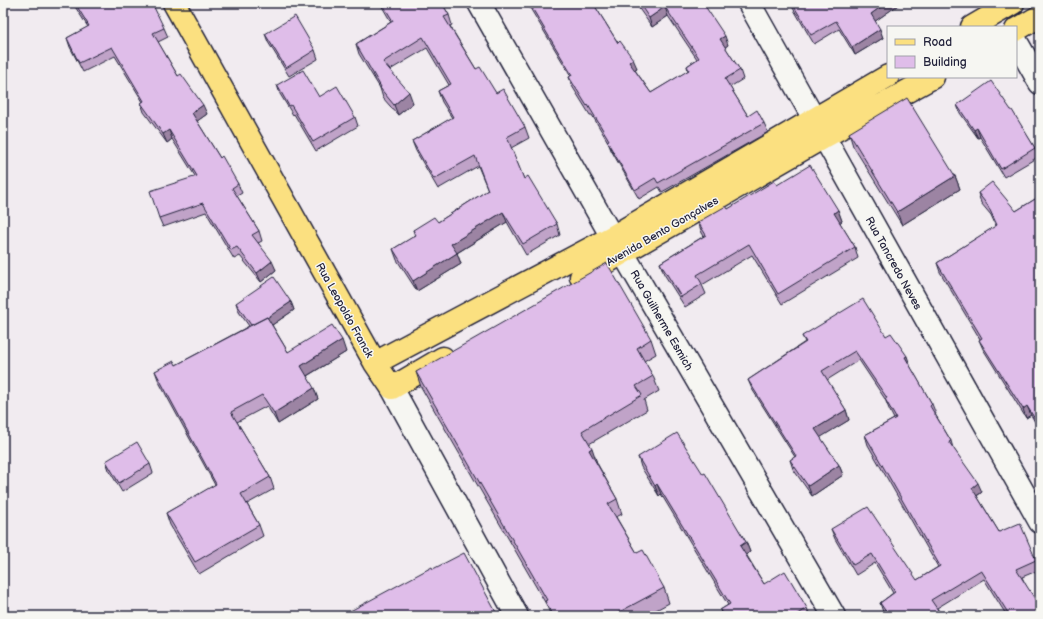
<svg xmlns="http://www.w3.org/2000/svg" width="1043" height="619" viewBox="0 0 1043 619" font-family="'Balsamiq Sans',sans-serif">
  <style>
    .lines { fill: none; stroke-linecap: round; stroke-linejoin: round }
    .minor-casing { stroke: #22223b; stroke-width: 25 }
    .major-casing { stroke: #22223b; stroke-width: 25 }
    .minor { stroke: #f6f6f2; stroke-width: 22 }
    .major { stroke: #fbe080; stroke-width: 22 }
    .wall { fill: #c0a3c8; stroke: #22223b }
    .shaded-wall { fill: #9c84a3; stroke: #22223b }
    .building { fill: #dfbde9; stroke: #22223b }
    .labels { text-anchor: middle; stroke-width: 3; stroke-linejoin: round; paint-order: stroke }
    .street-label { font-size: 11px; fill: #22223b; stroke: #f6f6f2 }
  </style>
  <rect width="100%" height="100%" fill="#f1ebf0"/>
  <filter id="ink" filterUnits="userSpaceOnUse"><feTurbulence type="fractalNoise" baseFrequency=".025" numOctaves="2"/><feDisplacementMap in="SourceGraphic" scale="8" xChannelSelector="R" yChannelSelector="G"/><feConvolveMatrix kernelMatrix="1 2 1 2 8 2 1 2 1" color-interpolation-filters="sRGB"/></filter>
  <g filter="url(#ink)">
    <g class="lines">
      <defs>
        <path id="minor" d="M479,3L612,237L623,253L834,616
          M749,3L1040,522
          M1016,41L1040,83
          M392,388L517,616"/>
        <path id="major" d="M174,3L375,363L392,388L443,358
          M972,27L1013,3
          M1016,30L1040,16
          M581,277L824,137L933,77
          M375,363L612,237L888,76"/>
      </defs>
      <use href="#minor" class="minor-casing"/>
      <use href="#major" class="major-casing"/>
      <use href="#minor" class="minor"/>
      <use href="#major" class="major"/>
    </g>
    <path class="wall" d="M71,3H134L164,28L168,37L158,42L178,76L207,114L197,121L220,158L238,184L242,193L237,196L259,231L262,241L258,243L276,270L261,282L240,256L234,259L206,212L163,227L159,218L195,176L172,139L167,143L144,112L141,103L143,102L115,56L83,72L70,47L67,38L88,27L74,5L72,6Z
      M380,3H442L449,15L452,25L450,26L476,69L496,93L525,127L529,138L511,148L524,179L557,224L560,235L526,255L507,222L457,253L461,264L417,291L397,260L393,249L415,236L413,230L438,222L488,190L478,166L438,189L416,151L412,141L452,118L442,102L438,91L449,85L427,48L390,70L413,103L398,115L383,98L380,88L359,54L356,44L391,22Z
      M527,3H593L618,43L637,68L635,70L651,93L688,71L687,66L697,59L668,16L652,27L635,3H694L728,45L725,47L740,70L743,79L730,87L748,116L764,123L768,132L662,192L659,187L639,199L611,150L608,142L592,115H590L572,86L569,77L571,76Z
      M790,3H901L875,21L883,38L855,55L839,29L814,44Z
      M265,34L315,50L318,59L289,76L268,42Z
      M277,85L319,97L355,117L358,126L316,151L294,114L293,115L280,94Z
      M957,105L1011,110L1035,148L1038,157L1004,177L980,137L978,138L960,113Z
      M849,133L955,176L960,189L902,225L853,146Z
      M777,185L838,210L842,221L840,223L855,247L858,258L782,304L752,255L702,285L706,294L685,307L664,274L660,263L704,236L702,233L698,222L728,209Z
      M978,193L1016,211L1040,196V431L1031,415L1026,418L983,349L979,340L980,339L940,272L937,263L996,226L991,215L981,203Z
      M291,302L294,310L272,325L288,352H346L307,376L318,399L278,424L267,406L237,422L270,477L274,489L247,504L259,525L263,536L199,574L170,525L166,513L215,485L159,382L155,371L176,365L249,326L239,312L236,303Z
      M802,336H886L910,365V366L932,404L936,414H935L951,441L953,448L982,492L977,496L999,532L1036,560L1039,570L1022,577L1040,616H1007L984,579L937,608L942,616H886L883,612L880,603L893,593L875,563L856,575L835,539L831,529L917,580L938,567L868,445L865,435L894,419L889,409L885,399L859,360L827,380L846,410L849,420L820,437L839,465L843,475L812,496L793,469L790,460L795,457L752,389L748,380L805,342Z
      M651,339L656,354L644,361L653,376L659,391L644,400L647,410L589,444L597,463L617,499L622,514L616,517L637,553L664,588L669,603L645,616H551L546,604L421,387L416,372Z
      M638,457L703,474L746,542L750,552L746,554L764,584L807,608L810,616H722L720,610L728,605L661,494L659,496L641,467Z
      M106,461L150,464L153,473L122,492L109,470Z"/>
    <path class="shaded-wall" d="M886,3H901L874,22L871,14Z
      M665,7L668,16L652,27L649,18Z
      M880,29L883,38L855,55L852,47Z
      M725,36L728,45L724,48L720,39Z
      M633,59L637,68L632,71L629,62Z
      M409,92L413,103L398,115L394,105Z
      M203,105L207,114L196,122L192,113Z
      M977,128L980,137L978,138L974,130Z
      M169,130L172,139L167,143L163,134Z
      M955,176L960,189L902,225L897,212Z
      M838,210L842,221L838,224L834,213Z
      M503,212L507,222L455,254L451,244Z
      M457,253L461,264L417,291L413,281Z
      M272,261L276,270L261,282L257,273Z
      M291,302L294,310L256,336L252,327Z
      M342,340L346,352L305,377L301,366Z
      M907,356L910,365L908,367L905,357Z
      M314,388L318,399L278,424L274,413Z
      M1027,406L1031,415L1026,418L1023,409Z
      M846,410L849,420L818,439L815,429Z
      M592,448L597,463L595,465L589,450Z
      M839,465L843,475L812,496L808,486Z
      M978,483L982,492L975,497L972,488Z
      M657,484L661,494L659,496L655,486Z
      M746,542L750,552L744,556L740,546Z"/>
    <path class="building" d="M75,3H134V4L136,3H152L164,28L153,33L178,76L181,74L203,105L192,113L220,158L222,156L238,184L232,188L259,231L252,235L272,261L257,273L237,247L231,250L203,203L159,218L150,191L197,176L169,130L163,134L141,103L144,101L112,47L79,63L67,38L89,26Z
      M382,3H442L449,15L444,17L476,69L480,67L496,93L503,89L525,127L507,137L524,179L528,176L557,224L523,244L503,212L451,244L457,253L413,281L393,249L416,235L413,230L434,217L438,222L488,190L475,156L434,179L412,141L453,117L438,91L451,84L423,37L383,62L409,92L394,105L380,88L381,87L356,44L393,21Z
      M529,3H593L618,43L620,41L633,59L629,62L651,93L689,70L687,66L699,58L665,7L649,18L639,3H694L695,5L699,3H703L725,36L720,39L740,70L725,79L748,116L757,110L764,123L658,183L655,178L635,190L607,141L609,140L588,105L587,106L569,77L572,75Z
      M792,3H886L871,14L880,29L852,47L836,21L811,35Z
      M295,16L315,50L286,68L265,34Z
      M303,70L319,97L337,86L355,117L313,142L291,105L289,106L277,85Z
      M991,81L1011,110H1012L1035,148L1001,169L977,128L974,130L957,105Z
      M907,98L955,176L897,212L849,133Z
      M810,165L838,210L834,213L855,247L778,294L749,244L697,275L702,284L681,297L660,263L706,235L698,222L726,206L728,209L774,181L777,185Z
      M992,182L1016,211L1040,196V427L1027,406L1023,409L979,340L982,338L937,263L997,225L988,206L978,193Z
      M607,263L651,339L637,348L653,376L636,386L642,395L582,431L592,448L589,450L617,499L608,504L637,553L643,550L664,588L612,616H553L545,601L547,600L416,372Z
      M274,277L291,302L267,318V317L251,325L236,303Z
      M863,299L886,336L891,333L907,356L905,357L932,404L930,406L951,441L949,442L978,483L972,488L999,532L1020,523L1036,560L1016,569L1040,607L1039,609L1040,610V616H1010L981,570L931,600L942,616H889L880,603L895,592L872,554L853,565L831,529L868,507L917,580L940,566L865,435L896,418L885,399L887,398L855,351L822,371L846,410L815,429L839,465L808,486L790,460L796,456L748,380L806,342L802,336Z
      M267,317L288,352L332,325L342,340L301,366L314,388L274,413L262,395L231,412L270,477L241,494L259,525L195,562L166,513L216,484L155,371L174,361L176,365Z
      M677,433L703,474L705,473L746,542L740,546L764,584L785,571L807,608L794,616H723L720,610L730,604L657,484L655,486L638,457Z
      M137,442L150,464L119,483L106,461Z
      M464,553L498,616H341L432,567L433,569Z
      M306,613L308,616H301Z"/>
  </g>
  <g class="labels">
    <g class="street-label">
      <text transform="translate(662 231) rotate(-30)" y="4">Avenida Bento Gonçalves</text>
      <text transform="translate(894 263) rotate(61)" y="4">Rua Tancredo Neves</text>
      <text transform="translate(345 310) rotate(61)" y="4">Rua Leopoldo Franck</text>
      <text transform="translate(662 320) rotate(60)" y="4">Rua Guilherme Esmich</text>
    </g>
  </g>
  <rect width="1043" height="619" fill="none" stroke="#f6f6f2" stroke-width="16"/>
  <rect x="8" y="8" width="1027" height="603" fill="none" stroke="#22223b" stroke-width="1.5" filter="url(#ink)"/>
  <rect x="887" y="26" width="130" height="52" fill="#f6f6f2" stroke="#a1a1a9"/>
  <rect x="895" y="39" width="20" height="6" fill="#fbe080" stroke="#a1a1a9"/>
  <text x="923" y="46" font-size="12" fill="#22223b">Road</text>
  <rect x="895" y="56" width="20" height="12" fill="#dfbde9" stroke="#a1a1a9"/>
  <text x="923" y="66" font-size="12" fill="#22223b">Building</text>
</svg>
